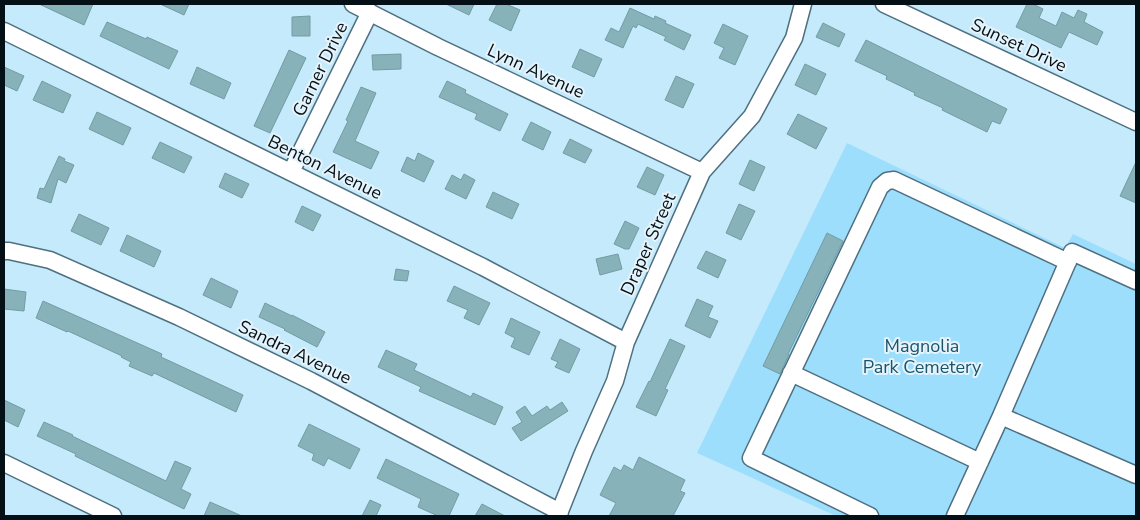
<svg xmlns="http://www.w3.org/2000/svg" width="1140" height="520" viewBox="0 0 1140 520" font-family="'Nunito Sans',sans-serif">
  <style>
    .green { fill: #9edefd }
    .building { fill: #88b2b9; stroke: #729ca3 }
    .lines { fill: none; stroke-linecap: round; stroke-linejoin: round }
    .minor-casing { stroke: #4e7080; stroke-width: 19 }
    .minor { stroke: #fff; stroke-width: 16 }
    .labels { text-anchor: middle; stroke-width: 4; stroke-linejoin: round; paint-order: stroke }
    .street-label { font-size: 18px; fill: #041016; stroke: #e5f3fb }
    .park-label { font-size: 18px; fill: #1b556c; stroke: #e5f3fb }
  </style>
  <rect width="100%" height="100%" fill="#c5eafc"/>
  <path class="green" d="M847,143L1065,248L1073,234L1136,264V516H836L697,453Z"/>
  <path class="building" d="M39,4H93L84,25Z
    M160,4H189L184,15Z
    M446,4H474L469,15Z
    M497,4H506L520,10L511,31L489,20Z
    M1027,4H1033L1043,9L1039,18L1056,26L1062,12L1074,18L1078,10L1087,14L1084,22L1103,32L1097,45L1069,32L1061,48L1016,27Z
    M630,8L654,19L655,16L666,21L665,23L691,35L684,50L664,40L666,37L638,24L636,28L633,26L623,48L605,40L611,28L619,32Z
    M310,16V36H292V17Z
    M107,22L146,39L147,37L178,51L169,69L100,36Z
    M823,23L845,34L839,47L816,37Z
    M723,24L748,36L735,65L719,58L724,48L714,43Z
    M866,40L1007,109L1000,124L992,121L987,132L942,110L943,108L914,95L915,93L886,79L887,76L855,61Z
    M580,49L602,59L594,77L572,67Z
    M289,50L306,58L270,133L254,126Z
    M401,54V69L373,70L372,55Z
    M805,64L826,74L816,95L795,85Z
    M4,67L24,76L17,91L4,85Z
    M197,67L231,83L224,99L190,84Z
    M676,76L694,84L683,108L665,100Z
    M42,81L71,95L63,113L33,100Z
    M447,81L466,90L465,93L508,114L500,131L475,119L477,114L439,97Z
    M361,87L376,93L355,141L379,152L371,169L333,152L348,121L346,120Z
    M97,112L131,128L123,145L89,129Z
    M798,114L827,128L816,149L787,134Z
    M531,122L551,132L543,150L522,140Z
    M570,139L592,150L585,163L563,153Z
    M160,142L192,157L184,173L152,158Z
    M418,153L434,161L424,182L401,171L407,157L415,161Z
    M59,156L65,159L64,161L74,165L66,183L58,179L51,203L37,198L40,188L44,189Z
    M750,160L765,167L754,191L739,184Z
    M1136,162V203L1120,196Z
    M647,167L664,175L655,195L637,187Z
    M225,173L249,184L242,198L219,187Z
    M464,174L475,180L466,199L445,189L452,175L461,180Z
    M493,192L519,204L512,219L486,207Z
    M739,204L755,211L741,240L726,233Z
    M302,206L321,215L313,231L295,222Z
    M79,214L109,228L101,245L71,231Z
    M625,221L639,228L629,249H625L614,244Z
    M827,233L843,241L788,354H789L780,374L763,366Z
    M127,235L161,251L154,267L120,251Z
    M706,251L726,260L718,278L697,268Z
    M618,254L622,269L600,275L596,259Z
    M396,269L409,271L407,281L394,280Z
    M211,278L238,291L231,308L203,295Z
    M454,286L490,303L479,325L464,318L468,310L447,301Z
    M4,289L26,292L24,311L4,309Z
    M697,299L713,306L708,317L718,321L710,338L685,326Z
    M43,301L162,354L161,357L243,395L236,412L154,373L152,376L129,366L131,362L121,357L122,356L68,331L67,332L36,318Z
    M265,303L292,316V315L325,332L317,347L284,330L285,329L259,317Z
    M511,318L540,332L529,355L511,347L515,338L505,333Z
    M560,339L580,349L569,373L555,367L558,362L551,359Z
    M670,339L685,346L665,389L668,390L656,416L636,407L649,381L650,382Z
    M386,350L417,364L414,370L471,397L473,393L503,407L495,425L419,391L421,387L378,367Z
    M4,400L25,410L18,427L4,420Z
    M562,402L568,411L521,441L512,428L522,422L516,412L525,406L532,416L547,406L550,410Z
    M44,422L73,435L72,436L166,481L175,461L191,468L181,489L191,494L184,509L75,456L76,454L37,436Z
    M309,424L360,449L350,469L328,458L324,466L312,460L314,454L298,446Z
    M639,457L685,480L680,491L685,493L673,516H609L616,503L600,495L614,467L621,471L624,465L633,470Z
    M386,459L459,494L449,516H438L418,507L421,499L377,478Z
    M370,500L381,505L376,516H362Z
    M210,502L242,516H204Z
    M482,504L505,516H475Z"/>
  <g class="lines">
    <defs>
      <path id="minor" d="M353,4L438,47L702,172
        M884,4L1136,122
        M4,31L483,267L626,342
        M291,172L370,12
        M4,251H9L50,260L179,317L311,381L560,512
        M791,373L980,462
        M1001,416L1136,475
        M4,463L113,516
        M558,516L584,451L615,381L626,342L702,172L752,116L794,38L803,4
        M870,516L751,458L880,187L887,181L894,180L1068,262
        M955,516L1001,416L1072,252L1136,281"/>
    </defs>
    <use href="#minor" class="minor-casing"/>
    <use href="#minor" class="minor"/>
  </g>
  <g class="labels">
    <g class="street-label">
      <text transform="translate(1019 45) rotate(25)" y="6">Sunset Drive</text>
      <text transform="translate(320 69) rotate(-64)" y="6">Garner Drive</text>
      <text transform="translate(536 71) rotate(25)" y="6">Lynn Avenue</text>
      <text transform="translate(325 167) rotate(26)" y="6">Benton Avenue</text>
      <text transform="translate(648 244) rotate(-66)" y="6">Draper Street</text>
      <text transform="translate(295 352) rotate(26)" y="6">Sandra Avenue</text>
    </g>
    <g class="park-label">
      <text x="922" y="352">Magnolia<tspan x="922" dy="21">Park Cemetery</tspan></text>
    </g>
  </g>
  <rect width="1140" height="520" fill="none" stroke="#041016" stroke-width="10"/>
</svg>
